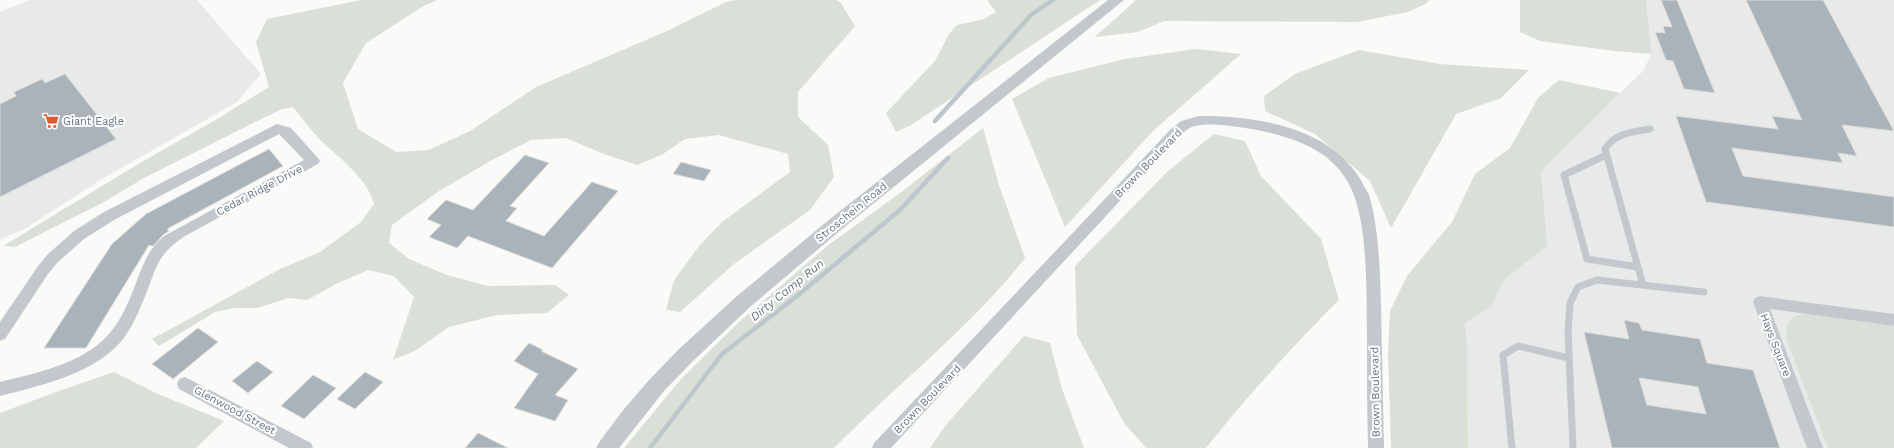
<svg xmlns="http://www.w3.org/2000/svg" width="1894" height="448" viewBox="0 0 1894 448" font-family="'Work Sans',sans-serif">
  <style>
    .built { fill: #e8e9e9 }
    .green { fill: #dadfd7 }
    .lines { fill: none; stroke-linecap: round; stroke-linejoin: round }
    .stream { stroke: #bbc7cb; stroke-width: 4.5 }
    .building { fill: #aab3b9; stroke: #dcdcda; fill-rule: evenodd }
    .service { stroke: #c3c8cc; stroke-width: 7 }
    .minor { fill: #c3c8cc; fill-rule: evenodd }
    .tertiary { fill: #c3c8cc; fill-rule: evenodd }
    .labels { text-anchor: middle; stroke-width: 4; stroke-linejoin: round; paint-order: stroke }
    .poi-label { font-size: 11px; fill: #657683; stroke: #fff; text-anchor: start }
    .street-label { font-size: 11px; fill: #657683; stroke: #fff }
    .water-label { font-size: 12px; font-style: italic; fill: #60757c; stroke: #fff }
  </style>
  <rect width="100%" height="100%" fill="#fafaf8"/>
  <path class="built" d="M29,0H197L261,74L237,102L102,179L26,228L0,240V12Z
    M1646,0H1894V448H1468L1467,343L1465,323L1492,306L1504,280L1547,246L1540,171L1643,71L1652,53Z"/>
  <path class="green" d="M361,0H437L422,7L366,43L343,83L358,129L396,152L429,150L470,131L536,87L667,31L726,2L736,0H836L840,2L855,26L798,92V117L828,145L834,177L810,210L734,264L680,312L666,310L674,280L700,245L722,222L790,172L788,154L719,135L685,139L663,154L637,165L604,154L566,138L531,140L490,161L436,193L392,225L389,243L409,259L447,275L488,286L555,285L569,295L547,313L497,315L449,327L415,351L393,360L414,297L394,276L368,270L338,283L307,300L288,298L257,308H234L215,312L159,346L152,339L280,269L320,252L361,222L374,204C367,175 332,154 313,132C306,124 300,115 293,107L282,109L251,124L144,178L102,203L15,247L3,246L140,163L219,118L269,87L256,42L267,19Z
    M987,0H1100L911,125L896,132L886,113L935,61L949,34L957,25L984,19L996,12Z
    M1136,0H1429L1427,3L1408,12L1357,22L1164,21L1138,32L1095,37Z
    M1520,0H1646L1652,54L1614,51L1540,41L1520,32Z
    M1196,49L1241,54L1153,131L1065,227L1012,99L1049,78L1125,59Z
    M1359,50L1440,64L1529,70L1501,98L1456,114L1391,228L1370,181L1315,134L1265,111L1264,96L1295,74Z
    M1559,80L1620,93L1541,171L1547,246L1504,280L1492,306L1465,323L1467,343L1468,448H1391L1388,353L1390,311L1407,276L1452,222L1475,174L1510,148L1538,98Z
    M983,128L999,185L1025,258C969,329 897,384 834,448H624L682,378L738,323L827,246L904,190Z
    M1214,134L1245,141L1261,176L1321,239L1339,300C1292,347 1247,396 1206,448H1146L1124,423L1077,335L1075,266L1168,171Z
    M1806,314L1894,326V448H1828L1786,339C1786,323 1789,315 1806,314Z
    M1024,336L1050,343L1062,389L1084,448H930L945,426Z
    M114,372L158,394L224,421L196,448H0V413L56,392Z"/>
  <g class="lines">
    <path class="stream" d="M935,121L1031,15L1053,0
      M650,448L722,354L797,296L900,210L948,158"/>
  </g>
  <path class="building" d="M1661,0H1677L1715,93L1684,89L1673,61L1666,60L1655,32L1665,33L1663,26L1672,27Z
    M1746,0H1823L1894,131L1842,125L1857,156L1838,153L1843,163L1732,148L1743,176L1894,197V227L1706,202L1676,116L1778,129L1772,116L1802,120Z
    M65,74L116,139L0,197V104L16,96L14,92L42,79L45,83Z
    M269,149L283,166L167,229L169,231L163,235L153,246L149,245L86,348H44L112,244L146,214Z
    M525,155L549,163L510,206L517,208L506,221L544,236L592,182L618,191L552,268L468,236L457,248L429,237L441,225L427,219L446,200L473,210Z
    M681,162L711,170L704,181L673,174Z
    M1624,320L1639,323L1642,330L1700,339L1707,363L1753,370L1780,448H1612L1584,332L1629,339ZM1639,378L1698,387L1706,414L1647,405Z
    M198,328L218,342L173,379L152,364Z
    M529,343L543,350L541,351L578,369L555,395L568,400L555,421L514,408L538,374L514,361Z
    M257,361L273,372L248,393L232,381Z
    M365,372L383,382L355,409L337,399Z
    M313,375L336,388L304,419L281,406Z
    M478,433L508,448H465Z"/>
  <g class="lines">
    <path class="service" d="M1606,155L1564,175L1587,259L1638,267
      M1643,285L1605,149C1615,133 1632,132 1650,129
      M1512,448L1503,355L1518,346L1569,358
      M1573,448L1568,331L1570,303L1578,287L1597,280L1704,292"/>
    <path class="minor" d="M1199,116C1257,116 1331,127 1362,182C1364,187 1369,193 1370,198C1379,232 1380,271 1381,306C1382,353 1383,401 1384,448H1368C1367,410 1367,371 1367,333C1366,291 1369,214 1346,179C1328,150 1294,138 1262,131C1245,128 1205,120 1190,128C1187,129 1183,133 1181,135L891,448H872L874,443L1171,129L1181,121Z
      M277,124L291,128L318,158L320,161L318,164L185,236C154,257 157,269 143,301C137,316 129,334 117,346C88,375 39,386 0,396V382C36,373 82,364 108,335C119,323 126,308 132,293C141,271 146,251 164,236L304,160L279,134L114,220L84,239L58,262L48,274L5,339L0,341V322L38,266L48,254L74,231L104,212Z
      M1760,296L1894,314V326L1770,309L1823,448H1807L1753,302L1755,298Z
      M185,377L311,443L313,448H289L179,389L177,384L179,379Z"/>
    <path class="tertiary" d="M1108,0H1124L842,229L750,307L692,362L664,391L619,448H596L600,441L624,409L650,379L678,350L737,296L830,219Z"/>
  </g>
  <defs>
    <symbol id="supermarket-bare" viewBox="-9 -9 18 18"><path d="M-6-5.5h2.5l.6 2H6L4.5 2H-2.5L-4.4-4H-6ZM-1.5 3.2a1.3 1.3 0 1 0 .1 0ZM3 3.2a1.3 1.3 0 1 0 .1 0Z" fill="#e4572e" stroke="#fff" stroke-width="2.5" paint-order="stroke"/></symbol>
  </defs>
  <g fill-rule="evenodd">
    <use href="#supermarket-bare" x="40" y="110" width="22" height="22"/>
  </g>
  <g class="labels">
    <g class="poi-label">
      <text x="63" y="125">Giant Eagle</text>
    </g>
    <g class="street-label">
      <text transform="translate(1148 163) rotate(-46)" y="4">Brown Boulevard</text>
      <text transform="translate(259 190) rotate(-28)" y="4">Cedar Ridge Drive</text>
      <text transform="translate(851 212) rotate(-39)" y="4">Stroschein Road</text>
      <text transform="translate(1776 345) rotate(69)" y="4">Hays Square</text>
      <text transform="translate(1375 392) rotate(-91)" y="4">Brown Boulevard</text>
      <text transform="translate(927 399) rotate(-46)" y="4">Brown Boulevard</text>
      <text transform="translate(235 410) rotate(28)" y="4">Glenwood Street</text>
    </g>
    <g class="water-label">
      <text transform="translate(787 290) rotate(-39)" y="4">Dirty Camp Run</text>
    </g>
  </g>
</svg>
